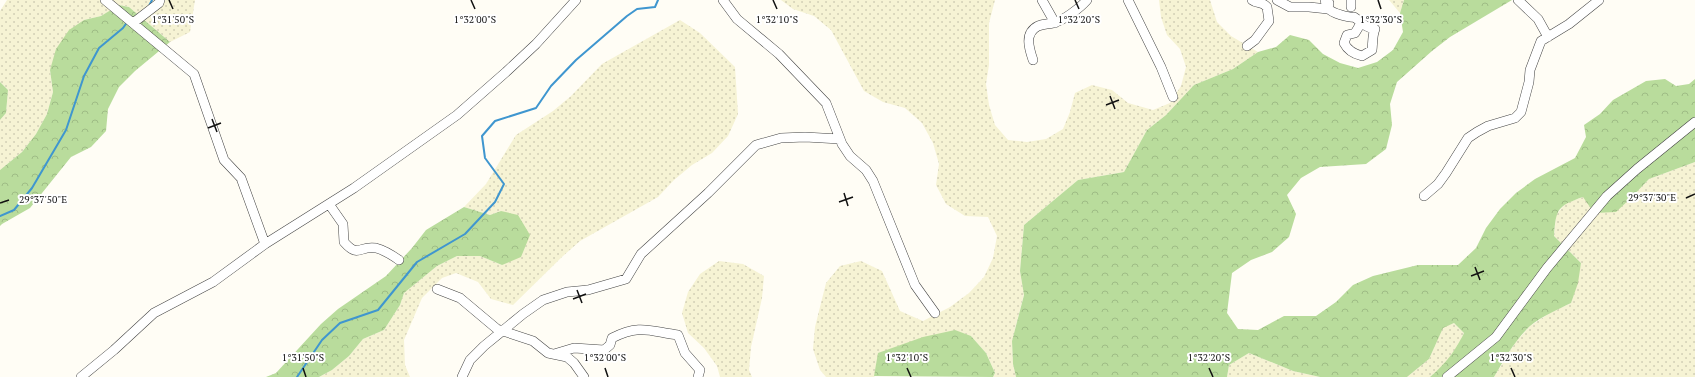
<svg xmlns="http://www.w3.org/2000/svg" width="1695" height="377" viewBox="0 0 1695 377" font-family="'PT Serif',serif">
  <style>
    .farmland { fill: url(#farmland-dots) }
    .forest { fill: url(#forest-crowns) }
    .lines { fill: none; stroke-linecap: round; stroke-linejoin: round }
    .stream { stroke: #3f96cf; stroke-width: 2 }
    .minor-casing { stroke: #444; stroke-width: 10 }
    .minor { stroke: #fff; stroke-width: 9 }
    .ticks { fill: none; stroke: #111; stroke-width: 1.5 }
    .ticks-label { font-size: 10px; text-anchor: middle; fill: #111; stroke: #fff; stroke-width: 4; stroke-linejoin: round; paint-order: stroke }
  </style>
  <defs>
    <pattern id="farmland-dots" width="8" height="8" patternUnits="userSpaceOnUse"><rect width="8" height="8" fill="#f6f3d4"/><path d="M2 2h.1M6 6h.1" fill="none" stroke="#d2cfb5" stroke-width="1.8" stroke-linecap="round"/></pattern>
    <pattern id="forest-crowns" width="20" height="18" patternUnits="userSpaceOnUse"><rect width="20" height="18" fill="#b9dc9c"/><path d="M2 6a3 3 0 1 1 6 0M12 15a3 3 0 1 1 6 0" fill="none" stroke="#9ebc85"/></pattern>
  </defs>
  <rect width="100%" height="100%" fill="#fffdf5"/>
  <path class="farmland" d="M7,0H195L190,32L170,42L129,7L120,5L101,16L84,20L50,70L53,92L47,114L36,134L22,152L0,170V120L6,113L8,90L0,82V11Z
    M781,0H995L989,23V65L986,84L989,105L995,125L1008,140L1027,142L1046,139L1063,129L1070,112L1075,93L1092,85L1112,90L1128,103L1153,110L1170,103L1181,86L1186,67L1180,49L1167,35L1161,17L1159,0H1210L1217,22L1231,36L1258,52L1233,69L1194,85L1166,115L1147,130L1124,172L1078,180L1024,225L1020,271L1024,294L1012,341L1013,364L1016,377H993L995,373L986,353L971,336L874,376L875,377H826L820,370L813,349L815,327L826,283L840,266L861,261L882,271L900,311L923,321L950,307L969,293L984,277L993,258L997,236L988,217L965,216L946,204L936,185L939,164L933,143L922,123L905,108L883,102L864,91L831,30L814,16L793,9Z
    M1389,0H1404L1400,13Z
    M680,20L700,33L735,67L738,114L728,136L712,153L692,165L674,180L658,197L580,241L563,256L513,305L491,299L478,282L456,273L442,278L422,298L404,340L405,365L410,377H319L332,370L349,356L363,339L384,330L400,305L404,293L437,266L457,256H480L502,265L501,211L490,215L464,207L486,184L516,135L553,111L571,96L602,64Z
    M1695,162V377H1494L1515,343L1530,326L1550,313L1571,303L1581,263L1554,236L1556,215L1566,203L1583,197L1633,196L1649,179Z
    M719,261L743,264L764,276L762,298L751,347L749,370L752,377H720L717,366L704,348L688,333L682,313L688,292L700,274Z
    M1454,323L1464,333L1456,350L1445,364L1430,377H1407L1429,359L1443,327Z
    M1249,353L1293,371L1320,377H1227L1229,365Z"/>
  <path class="forest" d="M1404,0H1512L1450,37L1432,51L1397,82L1390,104L1392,125L1386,149L1366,164L1320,167L1301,178L1287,195L1296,214L1289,237L1272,252L1251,260L1232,273L1227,313L1238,329L1258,330L1284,316H1316L1336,302L1353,285L1373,276L1418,265H1458L1476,248L1486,228L1500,209L1516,193L1535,179L1575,158L1586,137L1584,125L1600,114L1613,100L1646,81L1665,79L1676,86L1689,84L1695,79V162L1649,179L1633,196L1616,212L1594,213L1583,197C1557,206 1556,209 1554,236L1581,263L1578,283L1571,303C1557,310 1542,316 1530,326C1515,340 1504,360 1494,377H1430C1446,363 1454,353 1464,333L1454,323L1443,328L1429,359L1407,377H1320L1293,371L1249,353L1229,365L1227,377H1016L1013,364L1012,341L1024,295L1020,271L1024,225L1078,180L1124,172L1147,130L1166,115L1194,85L1233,69L1258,52L1276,47L1290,35L1309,40L1323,54L1340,63L1358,68L1377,62L1393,50L1403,32L1400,13Z
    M119,5L129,7L170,42L135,71L119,87L108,109L106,131L91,147L71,157L30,208L2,224L0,226V170L22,152L36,134L47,114L53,92L50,70L56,49L69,30L84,20L101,16Z
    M0,82L8,90L6,113L0,120Z
    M464,207L490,215L501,211L518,215L530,235L521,257L502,265L480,256H457L437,266L404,293L400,305L384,330L363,339L349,356L332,370L319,377H266L276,373L321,324L338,309L386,276L412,248L426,230Z
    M955,330L971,336L986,353L995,373L993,377L874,376L878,353L923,337Z"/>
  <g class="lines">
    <path class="stream" d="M149,6L152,0
      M0,216L14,210L32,188L66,130L84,76L99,48L123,28L128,21
      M297,377L322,340L340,323L378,310L417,262L465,234L495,202L504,184L485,158L482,136L495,121L536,108L551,86L576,60L627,16L637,9L655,7L658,0"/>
    <defs>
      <path id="minor" d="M105,0L194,74L224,160L241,178L265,244
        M723,0L737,19L779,54L826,103L842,144L850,156L866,170L873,181L915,285L935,313
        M1042,0L1055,23
        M1128,0L1161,67L1173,97
        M1277,0L1290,7H1309L1328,9L1329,3
        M1325,0C1326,3 1326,7 1329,9C1332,13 1349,18 1354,17C1363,23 1364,27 1375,29C1372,36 1373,43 1372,50L1362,56C1354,54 1348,51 1344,43L1347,35L1355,33L1361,23
        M1351,0V7
        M1518,0L1538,19L1548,37
        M133,23L159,3L160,0
        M1247,46L1255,40L1269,21L1267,7C1262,1 1257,4 1252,0
        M1033,60C1029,48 1024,33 1038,26C1043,24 1048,24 1053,23C1063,21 1080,8 1087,0
        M1424,196L1438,184L1446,173L1468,138L1477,132L1488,126L1515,118L1521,112L1529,82L1530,70L1541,41L1569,24L1599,0
        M329,204L343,224L344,242C359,259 359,245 376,248C384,250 392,255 399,260
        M437,289L460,298L497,329L533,341L548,353L567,357L574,363L584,377
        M554,354L574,348L604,350L610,345L612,338C640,324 649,331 678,335L685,353L700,370L698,377
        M81,377L114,350L154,313L213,282L265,244L354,188L457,115L506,72L536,44L576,0
        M462,377L470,360L484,346L523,314L543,300L567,292L588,290L626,279L641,254L708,193L756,145L781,138L805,137L840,139
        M1447,377L1496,337L1547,268L1607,196L1637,169L1695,122"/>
    </defs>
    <use href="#minor" class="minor-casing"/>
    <use href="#minor" class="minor"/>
  </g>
  <path class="ticks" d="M169,0L173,9M471,0L475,9M773,0L777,9M1075,0L1079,9M1378,0L1381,9M1110,96L1115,109M1106,105L1119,100M212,119L217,132M208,128L221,123M844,193L848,206M1686,198L1695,194M839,202L853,197M0,203L9,200M1475,267L1480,280M1471,276L1484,271M577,290L582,303M573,299L586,294M303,368L306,377M605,368L608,377M907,368L911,377M1209,368L1213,377M1511,368L1515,377"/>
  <g class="ticks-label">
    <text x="173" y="23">1°31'50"S</text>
    <text x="475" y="23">1°32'00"S</text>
    <text x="777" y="23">1°32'10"S</text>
    <text x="1079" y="23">1°32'20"S</text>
    <text x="1381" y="23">1°32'30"S</text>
    <text x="1652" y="201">29°37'30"E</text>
    <text x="43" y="203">29°37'50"E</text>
    <text x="303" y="361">1°31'50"S</text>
    <text x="605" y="361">1°32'00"S</text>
    <text x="907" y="361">1°32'10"S</text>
    <text x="1209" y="361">1°32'20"S</text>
    <text x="1511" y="361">1°32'30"S</text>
  </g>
</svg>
